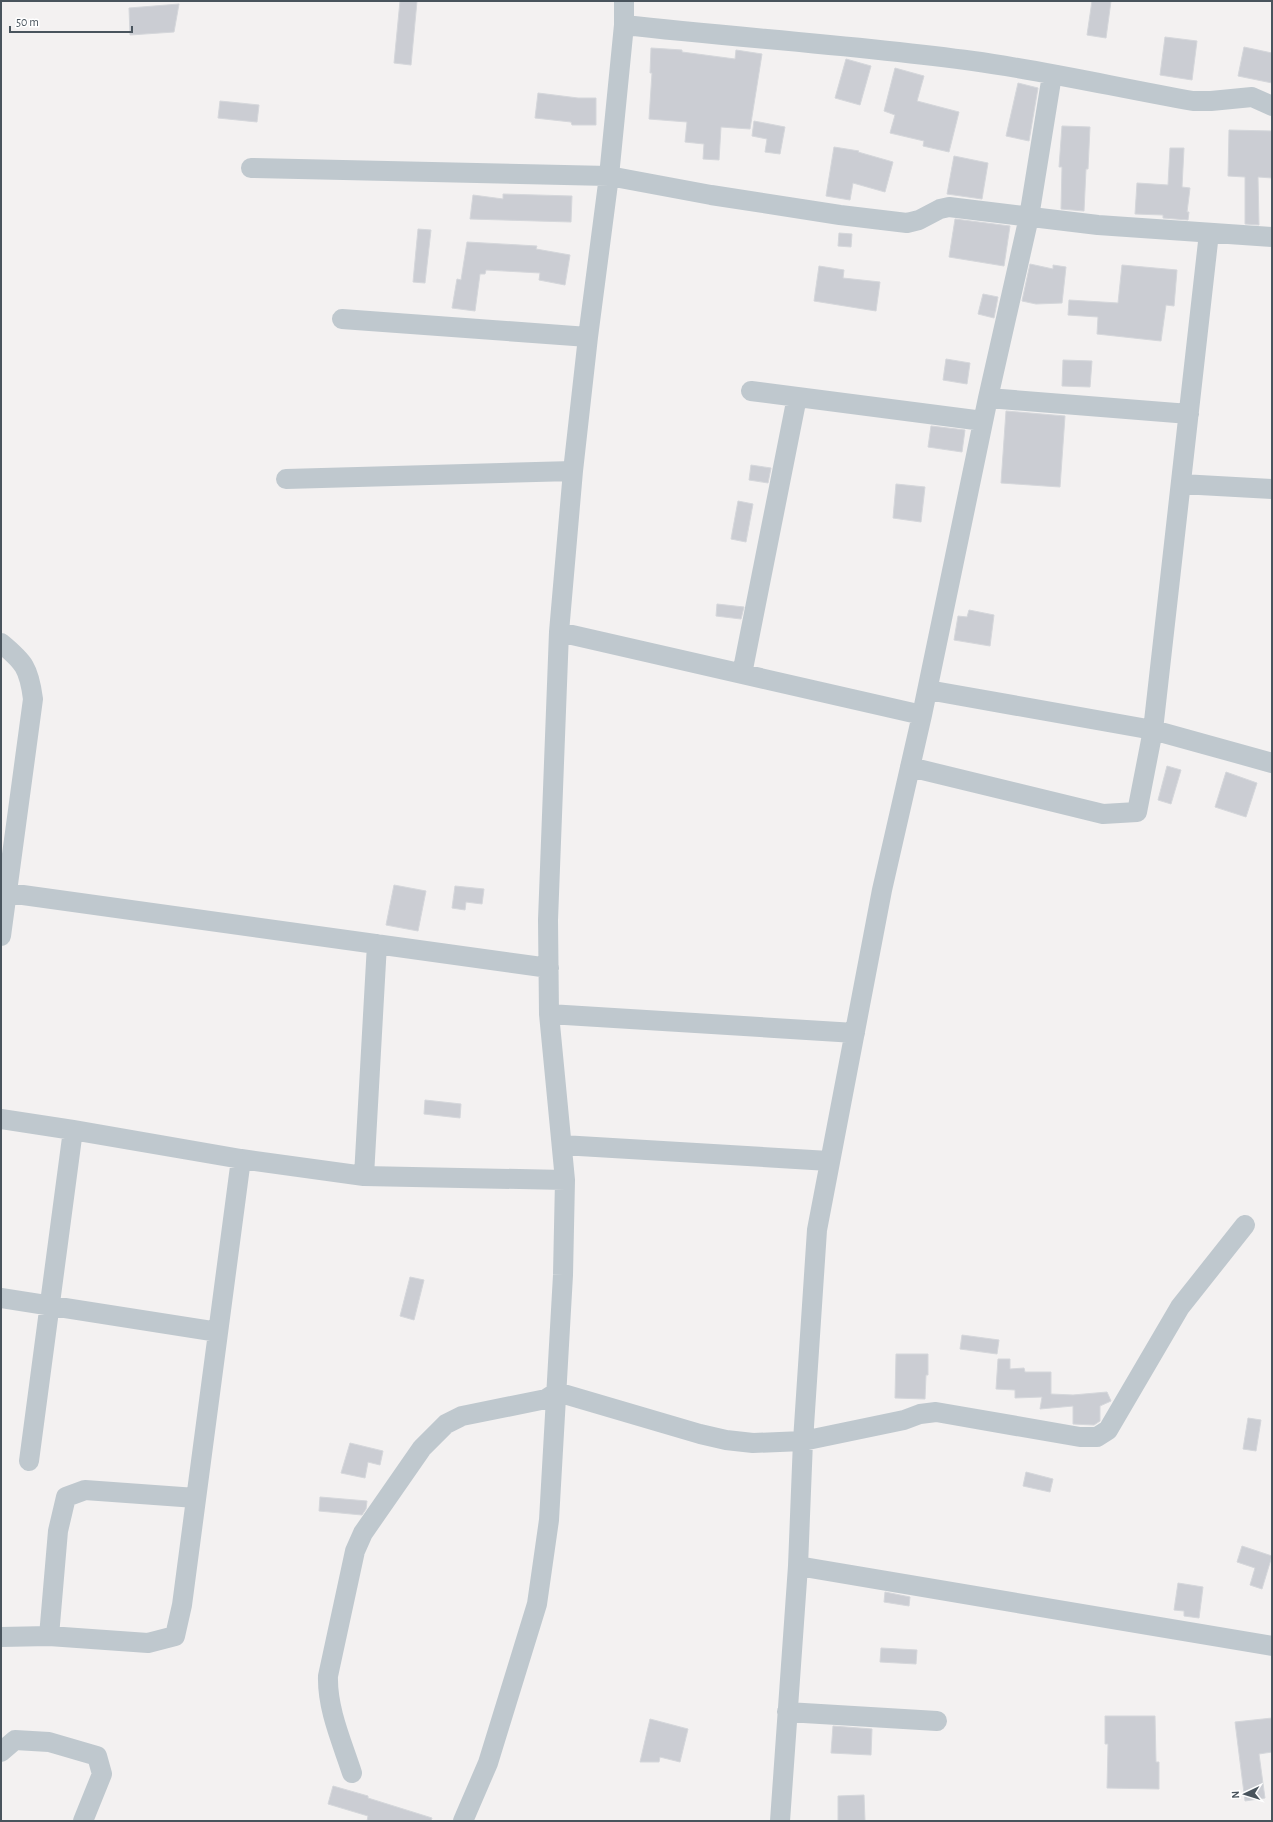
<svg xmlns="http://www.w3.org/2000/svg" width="1273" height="1822" viewBox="0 0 1273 1822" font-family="'Alegreya Sans',sans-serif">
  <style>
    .building { fill: #cbcdd3; stroke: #d5d7db }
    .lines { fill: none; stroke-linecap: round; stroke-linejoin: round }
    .minor { stroke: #bfc8ce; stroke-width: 20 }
  </style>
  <rect width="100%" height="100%" fill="#f3f1f1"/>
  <path class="building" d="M400,1H417L411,65L394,63Z
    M1092,1H1111L1106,38L1087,35Z
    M179,4L174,32L130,35L129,8Z
    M1165,37L1197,41L1192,80L1160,75Z
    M1244,47L1272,53V83L1238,76Z
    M651,48L682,50V52L735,59L736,50L762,54L750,129L721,127L719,160L703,159L704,144L685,142L687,122L649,119L652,73H650Z
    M846,59L871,66L860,105L835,98Z
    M895,68L924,76L917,101L959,112L949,152L923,146L924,141L890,133L895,115L884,111Z
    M1018,83L1038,88L1029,141L1006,136Z
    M538,93L578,98H596V125H572L571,122L535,118Z
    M220,101L259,105L257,122L218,118Z
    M754,121L785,127L780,154L765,152L767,139L752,136Z
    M1062,126L1090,127L1088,169H1086L1084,211L1061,209L1062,167H1059Z
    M1229,130L1272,131V178L1258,177L1259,225L1245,224V177L1228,176Z
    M834,147L859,151L858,152L893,162L885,192L853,183L850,200L826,196Z
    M1170,148H1184L1182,187L1190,188L1187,212H1189L1188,220L1163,218V215L1135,214L1137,183L1168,185Z
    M954,156L988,163L982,199L947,194Z
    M503,194L572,196L571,222L470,219L473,195L503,199Z
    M955,219L1010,226L1004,266L949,257Z
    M418,229L431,230L425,283L413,282Z
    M839,233L852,234L851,247L838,246Z
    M467,242L537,246L536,249L570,255L565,285L539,280L540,273L486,270L485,274H480L475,311L452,308L457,279L461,280Z
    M1030,264L1053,269V265L1066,267L1062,303L1036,304L1022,301Z
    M1122,265L1177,270L1174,306L1166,305L1161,341L1097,334L1098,317L1068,315L1069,300L1118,303Z
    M819,266L844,270L843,278L880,282L876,311L814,301Z
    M983,294L998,297L994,318L978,314Z
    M946,359L970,363L967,384L943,380Z
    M1063,360L1092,361L1090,387L1062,386Z
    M1006,411L1065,416L1060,487L1001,483Z
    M931,426L965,430L962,452L928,447Z
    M751,465L771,468L768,483L749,480Z
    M896,484L925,487L921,522L893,518Z
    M738,501L753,504L746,542L731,539Z
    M717,604L744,607L741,619L716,616Z
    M969,610L994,615L990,646L954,640L958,616L967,617Z
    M1167,766L1181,770L1171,804L1158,800Z
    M1226,772L1257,783L1246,817L1215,807Z
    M394,885L426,891L418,931L386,925Z
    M455,886L484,889L482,904L466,902L465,910L452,908Z
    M425,1100L461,1104L460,1118L424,1114Z
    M410,1277L424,1280L414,1320L400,1316Z
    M962,1335L999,1340L997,1354L960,1349Z
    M896,1354H928V1375H926L925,1399L895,1398Z
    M998,1359H1010V1369L1024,1368L1025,1372H1051V1394L1073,1395L1107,1392L1111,1401L1100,1406V1421L1094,1425L1073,1424V1406L1040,1409L1042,1397L1015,1398V1390L996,1389Z
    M1248,1418L1261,1420L1256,1451L1243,1449Z
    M350,1443L383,1451L380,1465L368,1462L365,1478L341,1473Z
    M1026,1472L1053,1479L1050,1492L1023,1486Z
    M320,1497L367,1501L366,1509L362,1515L319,1511Z
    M1242,1546L1272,1556L1262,1589L1250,1585L1255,1568L1237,1562Z
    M1178,1583L1203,1587L1199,1618L1184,1616V1611L1174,1610Z
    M885,1592L910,1597L909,1606L884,1602Z
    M881,1648L917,1650L916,1664L880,1662Z
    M1105,1716H1155L1156,1762H1159V1789L1107,1788L1108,1744H1105Z
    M1272,1718V1752L1259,1754L1265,1798L1245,1801L1235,1722Z
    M650,1719L688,1729L680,1762L660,1757L659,1762H640Z
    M833,1726L872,1729L871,1755L831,1753Z
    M333,1786L368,1796V1798L432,1818L431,1821H367L368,1816L328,1804Z
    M864,1795L865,1821H838V1796Z"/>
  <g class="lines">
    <path class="minor" d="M624,25C740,38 857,45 973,61C1046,71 1119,88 1193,101H1211L1252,97L1272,106
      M251,168L609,176L711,195L840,215L907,223L919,220L940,209L949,207L1098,225L1272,237
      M342,319L588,337
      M751,391L983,421
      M988,398L1189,414
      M286,479L573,471
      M1181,484L1272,489
      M559,632L922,715
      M1,643C24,662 29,668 33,699L1,936
      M742,674L797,397
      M928,690L1153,730L1272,763
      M910,767L1103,814L1137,812L1153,730L1209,233
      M1,892L549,968
      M549,1014L855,1033
      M1,1119L73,1130L241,1159L364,1176L565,1180
      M562,1145L829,1161
      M364,1176L377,944
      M1,1298L218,1332
      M29,1461L73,1130
      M798,1566L1272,1646
      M49,1636L58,1531L66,1497L85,1490L196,1498
      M1,1637L49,1636L148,1643L175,1636L182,1605L241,1159
      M787,1712L937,1721
      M1,1752L15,1740L49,1742L97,1756L102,1774L83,1821
      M352,1773C342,1742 327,1709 328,1676L355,1551L363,1533L422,1448L446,1424L462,1416L546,1399L557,1392L700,1434L726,1440L753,1443L803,1441L904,1420L920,1414L936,1412L1080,1437H1097L1108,1430L1180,1307L1245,1225
      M463,1821L488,1763L537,1604L549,1520L563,1275L565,1180L549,1014L548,920L559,632L573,471L588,337L609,176L624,25V1
      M780,1821L798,1566L803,1441L817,1230L882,890L922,715L988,398L1029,217L1052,75"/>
  </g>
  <rect width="1273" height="1822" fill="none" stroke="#49545d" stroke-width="4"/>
  <g transform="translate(1245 1794) rotate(266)" stroke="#ffffff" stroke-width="3" paint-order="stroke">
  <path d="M0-3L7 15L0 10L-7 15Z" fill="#49545d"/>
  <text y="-6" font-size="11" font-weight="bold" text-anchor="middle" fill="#49545d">N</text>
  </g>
  <path d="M10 26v6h122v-6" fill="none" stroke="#49545d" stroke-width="2"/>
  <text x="16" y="26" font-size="12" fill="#49545d" stroke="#ffffff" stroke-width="3" paint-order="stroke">50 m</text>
</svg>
